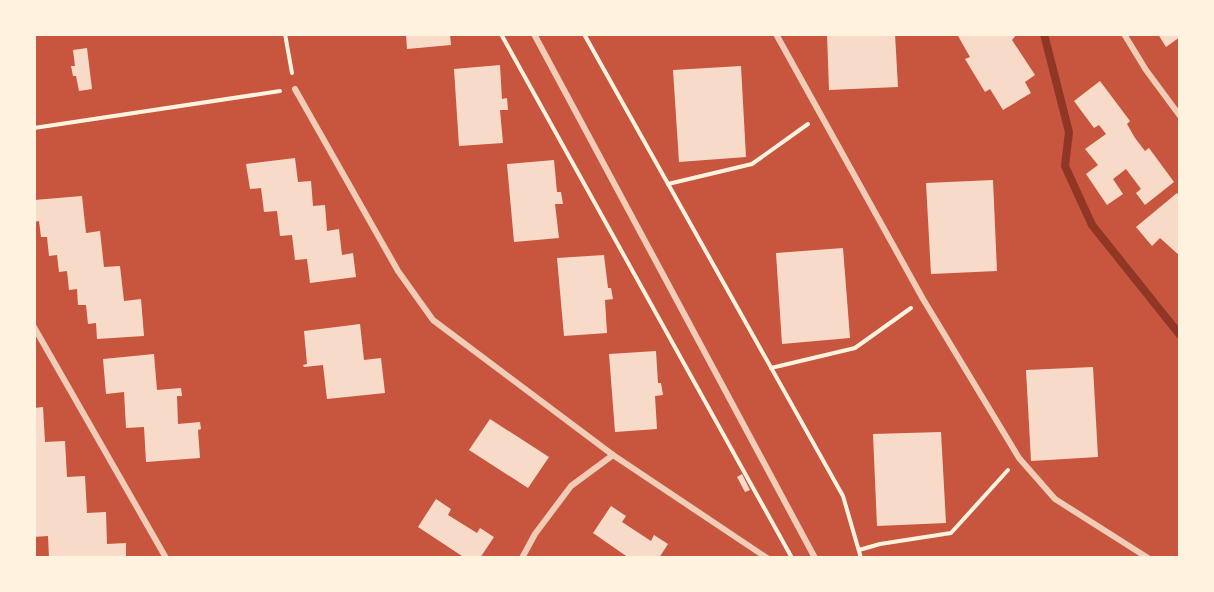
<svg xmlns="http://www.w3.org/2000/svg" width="1214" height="592" font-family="'Libre Baskerville',serif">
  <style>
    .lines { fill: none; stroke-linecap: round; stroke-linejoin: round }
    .stream { stroke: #8f3625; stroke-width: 8 }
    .building { fill: #f7dbc8 }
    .path { stroke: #fff3e0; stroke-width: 4 }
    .minor { stroke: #f1ccb7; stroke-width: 6 }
  </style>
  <rect width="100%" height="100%" fill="#c8553d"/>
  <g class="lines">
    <polyline class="stream" points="1044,34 1069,132 1065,166 1092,225 1180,335"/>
  </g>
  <g class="building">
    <polygon points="406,34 450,34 451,45 407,49"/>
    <polygon points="827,34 895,34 898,87 829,90"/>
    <polygon points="959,34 1017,34 1012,40 1035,75 1025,82 1031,93 1003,110 990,89 985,92 965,59 970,57 958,36"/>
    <polygon points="1158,34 1180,34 1180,37 1166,47"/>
    <polygon points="87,48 92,89 79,91 76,76 73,76 71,66 75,66 73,50"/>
    <polygon points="500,65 502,99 507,98 508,110 500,110 503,143 459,146 454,69"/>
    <polygon points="741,66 746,157 679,162 673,70"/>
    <polygon points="1100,81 1130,121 1127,124 1135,138 1145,151 1149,148 1174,182 1145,205 1136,193 1141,189 1126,169 1113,179 1123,194 1107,205 1086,174 1098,165 1085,149 1106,134 1099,125 1094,128 1074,101"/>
    <polygon points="295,158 298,182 311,181 313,206 325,205 327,231 339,229 342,255 353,253 356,277 310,283 307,259 295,260 292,235 280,236 277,211 264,212 261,188 250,189 246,164"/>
    <polygon points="554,160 557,192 561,192 563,204 555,204 559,238 514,242 507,164"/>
    <polygon points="993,180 997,271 931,274 926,183"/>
    <polygon points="1177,193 1180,196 1180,256 1160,238 1152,246 1136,227"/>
    <polygon points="82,196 86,233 100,231 104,267 120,266 124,301 141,299 144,336 97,339 96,323 88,324 86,305 78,305 77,289 69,290 67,271 59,272 57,255 49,256 47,237 41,237 39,221 34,222 34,200"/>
    <polygon points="843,248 850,338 782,344 776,253"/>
    <polygon points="604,255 608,288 611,288 613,299 605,300 607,333 564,336 557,258"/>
    <polygon points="360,324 364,360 381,358 385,393 327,399 323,365 304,367 303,365 307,364 304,331"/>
    <polygon points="656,351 658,383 661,383 663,395 655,396 657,429 615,432 609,354"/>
    <polygon points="154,354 157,390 181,388 182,396 177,396 178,424 200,422 201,429 198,430 200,458 146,462 144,427 126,428 124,392 106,394 103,359"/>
    <polygon points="1093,367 1098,457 1031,461 1026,370"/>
    <polygon points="43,407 45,442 65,441 67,477 85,476 87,513 106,512 107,544 126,543 126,558 49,558 48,536 34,537 34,408"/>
    <polygon points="490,419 549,457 528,488 469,450"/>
    <polygon points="941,432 946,523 877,526 873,434"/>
    <polygon points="742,474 750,490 745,492 737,477"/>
    <polygon points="436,499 451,509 448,515 477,533 480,528 494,537 480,558 465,558 418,527"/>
    <polygon points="611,506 626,516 622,522 651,541 654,535 668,544 659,558 629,558 593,533"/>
  </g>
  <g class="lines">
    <g class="path">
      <polyline points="285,34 292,73"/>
      <polyline points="501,34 792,558"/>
      <polyline points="584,34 843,496 861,558"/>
      <polyline points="34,128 280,91"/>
      <polyline points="668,184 752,164 808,124"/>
      <polyline points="771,368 855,348 911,308"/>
      <polyline points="859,550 880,544 951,533 1008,470"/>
    </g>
    <g class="minor">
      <polyline points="534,34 815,558"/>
      <polyline points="776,34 923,299 1019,458 1055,499 1148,558"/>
      <polyline points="1124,34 1146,70 1180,116"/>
      <polyline points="295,89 398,271 433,320 613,455 767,558"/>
      <polyline points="34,327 166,558"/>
      <polyline points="522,558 535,534 571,486 613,455"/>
    </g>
  </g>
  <rect width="1214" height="592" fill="none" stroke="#fff3e0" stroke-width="72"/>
</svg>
